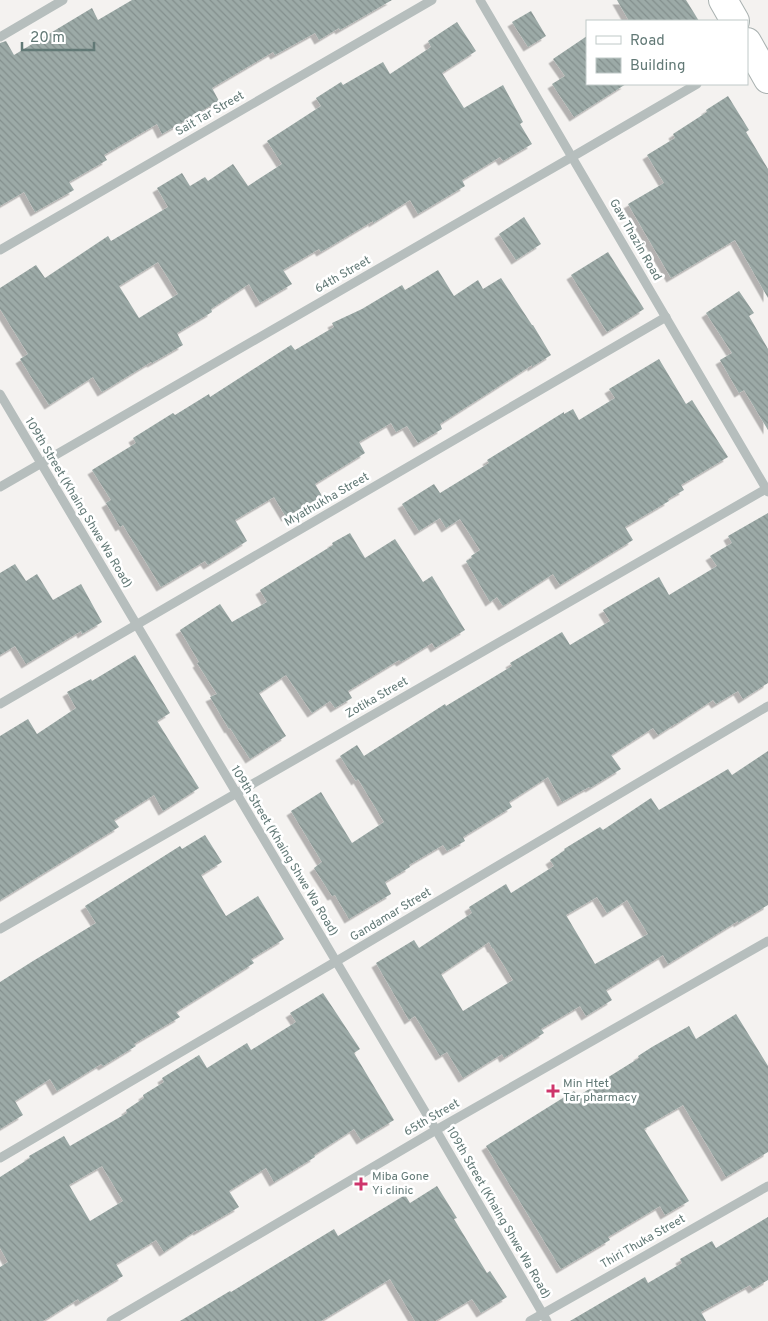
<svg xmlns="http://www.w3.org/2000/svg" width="768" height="1321" font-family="Overpass,sans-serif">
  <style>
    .building { fill: url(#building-back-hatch); fill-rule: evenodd; filter: url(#shadow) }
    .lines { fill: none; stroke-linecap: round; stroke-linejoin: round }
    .major-casing { stroke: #a9b1b0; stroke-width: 30 }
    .minor { stroke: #b6bebd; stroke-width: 9 }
    .major { stroke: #fff; stroke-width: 28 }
    .poi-dot { fill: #ce356b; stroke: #fff; stroke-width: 2 }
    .labels { text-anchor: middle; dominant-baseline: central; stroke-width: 5; stroke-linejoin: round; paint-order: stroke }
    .street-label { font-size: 12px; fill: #627976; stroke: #fff }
    .poi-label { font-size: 12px; fill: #627976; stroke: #fff; text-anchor: start }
  </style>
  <defs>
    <pattern id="building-back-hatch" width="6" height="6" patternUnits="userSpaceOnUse" patternTransform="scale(1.25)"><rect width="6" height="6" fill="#9caaa7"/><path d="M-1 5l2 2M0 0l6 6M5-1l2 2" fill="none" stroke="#838f8d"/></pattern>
    <filter id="shadow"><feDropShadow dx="-4.5" dy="4.5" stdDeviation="0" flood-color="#0004"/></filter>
  </defs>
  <rect width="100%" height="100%" fill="#f4f2f0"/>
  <g class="building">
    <polygon points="132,0 392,0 340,30 339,28 319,40 315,33 275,55 273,52 212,88 219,101 162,134 157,124 104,155 107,160 69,182 74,190 35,212 24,192 0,206 0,43 6,41 14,55 92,8 98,20"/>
    <polygon points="617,0 686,0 699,21 629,21"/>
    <polygon points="531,11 546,36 528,47 512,22"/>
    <path d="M457 22 476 51 442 73 464 108 503 85 523 122 520 124 532 144 503 161 500 157 462 180 465 186 418 214 410 200 373 223V221L321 252 319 249 283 270 292 284 260 303 249 284 211 309 212 312 177 333 183 345 152 363 151 362 102 392 93 377 49 405 20 359 28 354 0 309V288L36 265 45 278 108 236 111 241 168 207 157 188 182 173 190 186 205 177 208 181 233 164 248 186 282 164 267 141 321 106 316 98 341 82 343 85 383 62 390 74 431 47 428 41ZM158 262 178 294 139 318 119 286Z"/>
    <polygon points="587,36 587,84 626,84 574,117 552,84 565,76 553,59"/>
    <polygon points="728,96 749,130 746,132 768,169 768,298 735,240 671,278 628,204 664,183 647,155 675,138 673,134 707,112 706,110"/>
    <polygon points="524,217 541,244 516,260 499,234"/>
    <polygon points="608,252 644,309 607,332 571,275"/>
    <polygon points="438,270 454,296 478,280 483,289 501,278 532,325 533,325 551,355 532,367 532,365 440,424 442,429 418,443 407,426 396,432 391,423 359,442 365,453 315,484 322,496 286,517 274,497 235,520 247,541 208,565 205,561 161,587 123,525 120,527 106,503 111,500 92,470 136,443 133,438 173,413 175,415 209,394 210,397 291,345 295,350 334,327 332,323 362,309 402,285 405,290"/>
    <polygon points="739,291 754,313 749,316 768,349 768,430 744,390 739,393 720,360 732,353 706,313"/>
    <polygon points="659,359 686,404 692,400 728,457 681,485 684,490 668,499 669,501 625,527 633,540 607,556 560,585 553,574 503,606 497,597 490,602 466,561 472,558 471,556 480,550 460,519 446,528 440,518 419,531 402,504 434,484 440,493 489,463 487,460 564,412 564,414 573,409 579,420 615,398 609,389"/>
    <polygon points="768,513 768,683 743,699 738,691 716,704 713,700 676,724 675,724 658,735 653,728 611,755 621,769 590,788 589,787 562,802 548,777 509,802 512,807 463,837 465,841 447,851 443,845 409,865 410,867 385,882 391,894 349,919 335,895 332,896 314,868 322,862 291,811 321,792 352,843 384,822 358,779 356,781 340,756 357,745 364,756 445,704 446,706 512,666 510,663 562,632 570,645 610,621 603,610 659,577 669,595 717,566 710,556 732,543 728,536"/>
    <polygon points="350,533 365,558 395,539 423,582 432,576 465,630 435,648 432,643 401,662 399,660 348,691 352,698 335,708 330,701 312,713 286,675 259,693 286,736 250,759 230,728 229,729 210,697 217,694 197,663 199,662 180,630 220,604 232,622 267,602 260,590 333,545 332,543"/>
    <polygon points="15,564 26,581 37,574 53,600 81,584 102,622 82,634 81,631 26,664 15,646 0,655 0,573"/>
    <polygon points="135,655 170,713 157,721 199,788 163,811 154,795 114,820 119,827 0,900 0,736 28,719 37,734 76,708 67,692 91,679 92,681"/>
    <path d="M768 751V905L738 923V921L668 964 663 955 606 990 612 1000 586 1016 580 1006 541 1029 544 1033 504 1058 502 1054 463 1078 447 1052 440 1056 415 1016 409 1020 376 963 414 940 419 948 472 913 469 907 506 884 511 893 554 866 550 860 565 850 564 849 600 827 603 830 651 798 659 810 728 769 732 775ZM597 897 607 913 627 900 648 934 595 964 566 915ZM489 942 492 948H493L513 980 463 1011 441 974Z"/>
    <polygon points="205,835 222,862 201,875 226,916 258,896 284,939 251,959 254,963 176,1012 180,1017 134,1044 136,1046 103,1066 101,1064 57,1091 50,1079 15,1101 23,1115 0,1129 0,982 33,961 96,923 85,906 180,846 182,849"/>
    <path d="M323 993 360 1049 354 1053 394 1120 361 1140 354 1129 314 1155 315 1157 274 1182 266 1168 229 1191 239 1207 198 1231 197 1230 164 1252 156 1240 116 1264 123 1276 80 1302 78 1299 43 1321H0V1267L8 1262 0 1248V1177L30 1158 29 1156 64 1136 70 1146 127 1113 126 1110 144 1098 143 1095 164 1082 162 1078 199 1055 207 1068 247 1043 251 1050 296 1022 290 1013ZM102 1166 123 1201 90 1221 69 1185Z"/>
    <polygon points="736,1014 768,1066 768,1152 726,1177 683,1105 650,1124 651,1125 644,1129 689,1201 665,1215 660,1206 608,1237 610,1240 561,1269 486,1146 574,1091 578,1096 639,1058 638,1056 652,1047 689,1026 696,1039"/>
    <polygon points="437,1186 457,1218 454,1219 487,1273 490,1271 507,1297 481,1313 472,1299 435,1321 415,1321 390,1279 321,1321 180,1321 230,1291 231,1292 334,1229 338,1236 405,1195 410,1203"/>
    <polygon points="768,1217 768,1280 753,1289 750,1285 701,1312 706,1321 570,1321 645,1277 648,1283 682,1263 680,1259 712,1241 716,1248"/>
  </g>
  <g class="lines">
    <g class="major-casing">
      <g id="major">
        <polyline points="723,0 735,21"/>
        <polyline points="747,42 768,79"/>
      </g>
    </g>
    <g class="minor">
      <polyline points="480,0 768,492"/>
      <polyline points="0,37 63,0"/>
      <polyline points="0,250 432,0"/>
      <polyline points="0,394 436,1130 547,1321"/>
      <polyline points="0,487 572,157 697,84"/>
      <polyline points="0,704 666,317"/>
      <polyline points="0,929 766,489"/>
      <polyline points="0,1158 335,962 768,706"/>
      <polyline points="111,1321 436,1130 768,941"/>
      <polyline points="530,1321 768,1186"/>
    </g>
    <use href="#major" class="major"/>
  </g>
  <g class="poi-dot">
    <path d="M550.5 1083.5h5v5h5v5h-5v5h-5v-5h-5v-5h5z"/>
    <path d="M358.5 1176.5h5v5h5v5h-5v5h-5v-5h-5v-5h5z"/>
  </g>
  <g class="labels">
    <g class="street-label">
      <text transform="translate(210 114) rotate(-30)">Sait Tar Street</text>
      <text transform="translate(635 240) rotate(60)">Gaw Thazin Road</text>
      <text transform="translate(343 275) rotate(-30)">64th Street</text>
      <text transform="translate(327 500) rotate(-30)">Myathukha Street</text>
      <text transform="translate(78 503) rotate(59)">109th Street (Khaing Shwe Wa Road)</text>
      <text transform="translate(377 698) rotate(-30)">Zotika Street</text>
      <text transform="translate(284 851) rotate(59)">109th Street (Khaing Shwe Wa Road)</text>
      <text transform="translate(391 915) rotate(-31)">Gandamar Street</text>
      <text transform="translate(432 1118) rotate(-30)">65th Street</text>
      <text transform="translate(498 1213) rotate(60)">109th Street (Khaing Shwe Wa Road)</text>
      <text transform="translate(643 1242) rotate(-30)">Thiri Thuka Street</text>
    </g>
    <g class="poi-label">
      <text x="563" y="1084">Min Htet<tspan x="563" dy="14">Tar pharmacy</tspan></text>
      <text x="372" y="1177">Miba Gone<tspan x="372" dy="14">Yi clinic</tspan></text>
    </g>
  </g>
  <rect x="586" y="20" width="162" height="65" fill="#ffffff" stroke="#c0c9c8"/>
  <rect x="596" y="36" width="25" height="8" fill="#ffffff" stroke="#c0c9c8"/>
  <text x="630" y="45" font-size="15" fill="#627976">Road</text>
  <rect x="596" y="58" width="25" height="15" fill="url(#building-back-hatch)" stroke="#c0c9c8"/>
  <text x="630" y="70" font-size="15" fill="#627976">Building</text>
  <path d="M22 42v8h72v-8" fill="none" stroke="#627976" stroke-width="2.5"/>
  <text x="30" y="42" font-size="15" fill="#627976" stroke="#ffffff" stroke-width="4" paint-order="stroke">20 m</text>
</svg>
